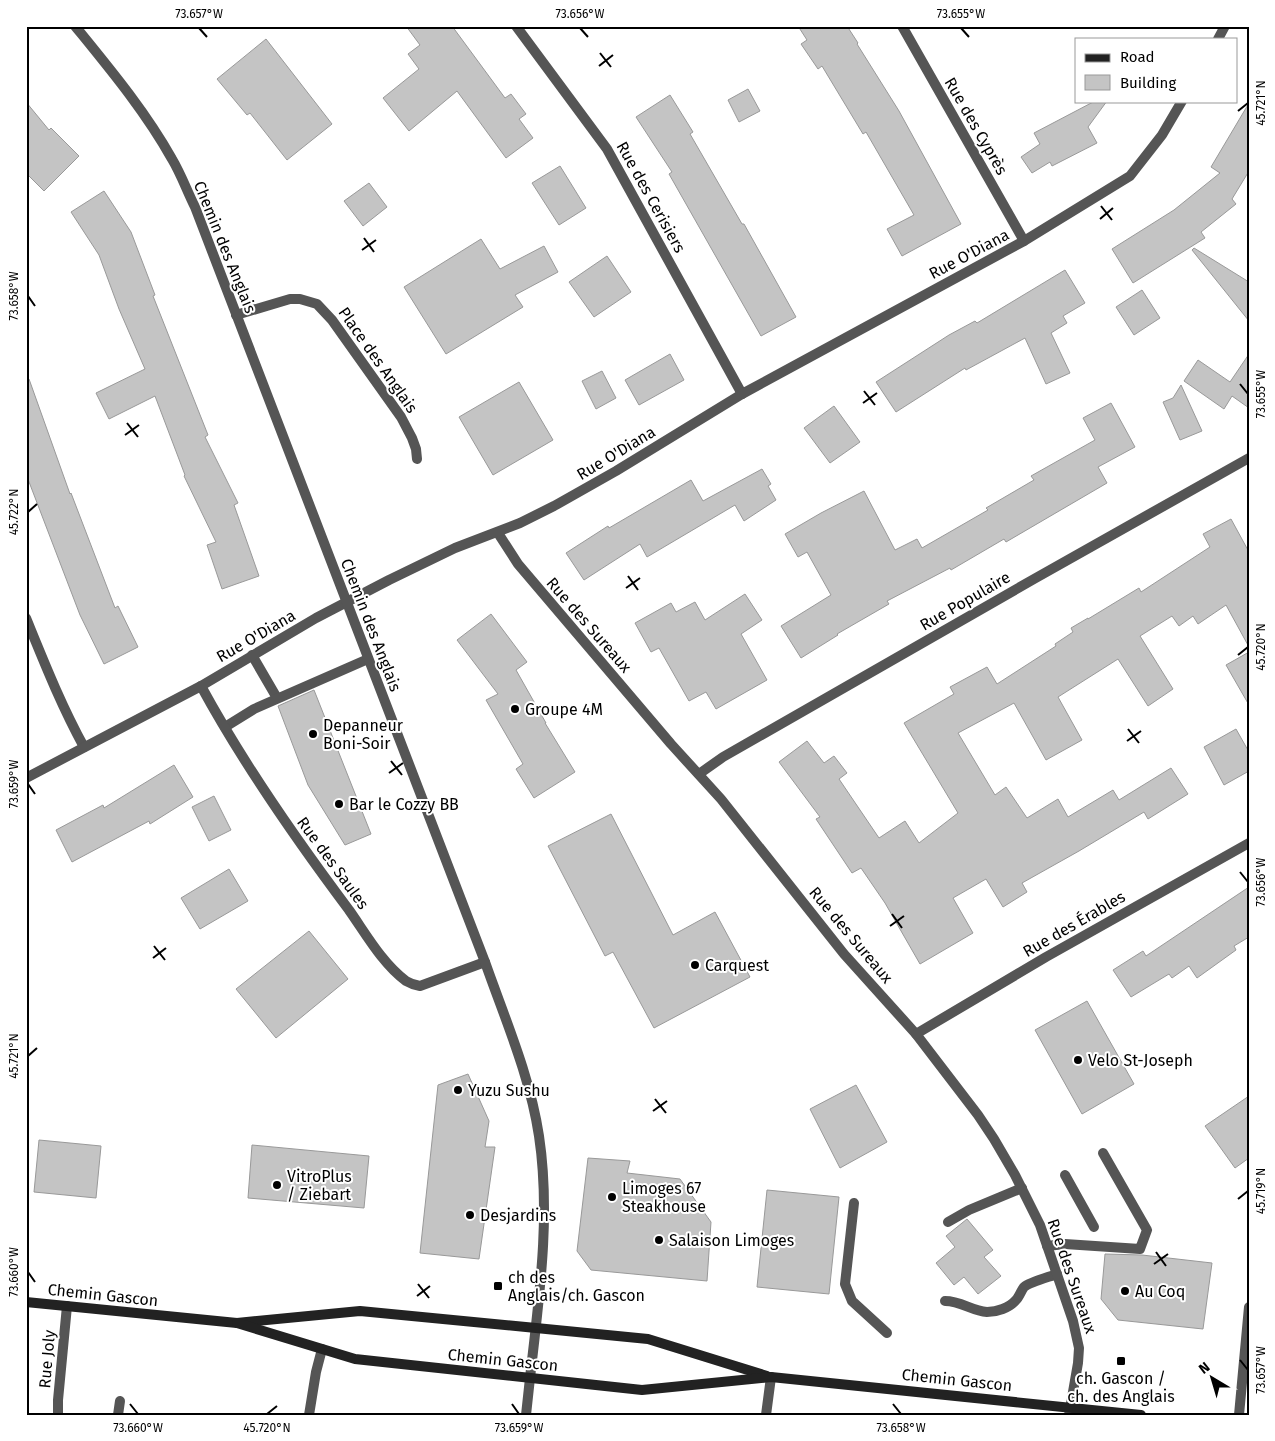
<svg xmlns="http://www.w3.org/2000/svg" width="1275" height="1441" font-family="'Fira Sans',sans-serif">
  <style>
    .building { fill: #c4c4c4; stroke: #999 }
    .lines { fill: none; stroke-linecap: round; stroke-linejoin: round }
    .service { stroke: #555; stroke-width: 10 }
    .minor { stroke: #555; stroke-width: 10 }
    .tertiary { stroke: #555; stroke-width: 10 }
    .secondary { stroke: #222; stroke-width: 10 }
    .ticks { fill: none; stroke: #000; stroke-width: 2 }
    .poi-dot { fill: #000; stroke: #fff; stroke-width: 2 }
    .labels { text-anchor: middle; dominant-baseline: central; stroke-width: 4; stroke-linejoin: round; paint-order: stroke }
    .street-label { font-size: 16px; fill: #000; stroke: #fff }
    .poi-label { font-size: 16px; fill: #000; stroke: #fff; text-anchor: start }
    .neatline { fill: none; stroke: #000; stroke-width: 2 }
    .ticks-label { font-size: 12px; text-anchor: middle; fill: #000 }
  </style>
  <rect width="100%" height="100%" fill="#fff"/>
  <g class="building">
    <polygon points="406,26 452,26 505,98 511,94 526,114 519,119 533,138 506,158 457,91 409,131 383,98 419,69 408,54 420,45"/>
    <polygon points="798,26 847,26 858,43 857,44 899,111 961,224 902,256 887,229 914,215 866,132 863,134 822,66 818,69 801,44 807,40"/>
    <polygon points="266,39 332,124 287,160 250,113 247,115 217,79"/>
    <polygon points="748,89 760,111 739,122 728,100"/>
    <polygon points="670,95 693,132 690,134 742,224 744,224 796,317 761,336 669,174 672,172 636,117"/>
    <polygon points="1095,101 1107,101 1088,127 1097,143 1052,166 1050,162 1032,173 1021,157 1040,144 1034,133"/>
    <polygon points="26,102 49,130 51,128 79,156 44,191 26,173"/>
    <polygon points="1249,103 1249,171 1232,199 1236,204 1201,232 1205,238 1133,283 1112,249 1174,210 1220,173 1211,167"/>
    <polygon points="560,166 586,208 559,225 532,183"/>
    <polygon points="369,183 387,207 363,226 344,201"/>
    <polygon points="104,191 131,232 155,295 153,296 208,435 205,437 238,503 234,505 259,576 222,589 207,545 216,542 184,476 185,475 155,396 109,419 96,393 145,369 119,309 99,255 71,212"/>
    <polygon points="481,239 500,269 544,246 558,272 515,295 523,307 446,354 404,287"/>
    <polygon points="1194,248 1249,282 1249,321 1192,250"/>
    <polygon points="607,256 631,292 594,317 569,282"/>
    <polygon points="1065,270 1085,303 1063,316 1067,323 1051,333 1070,373 1046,384 1025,338 966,370 965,368 896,412 876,382 949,335 975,321 977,323"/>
    <polygon points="1142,290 1160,318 1134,335 1116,307"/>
    <polygon points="670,354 684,380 639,405 625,380"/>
    <polygon points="1249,354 1249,408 1232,396 1224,409 1184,381 1198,360 1230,382"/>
    <polygon points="602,371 616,398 596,409 582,381"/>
    <polygon points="26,379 29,379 70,494 71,493 115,608 118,606 138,647 104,664 80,615 26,474"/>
    <polygon points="519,382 553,440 493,475 459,417"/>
    <polygon points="1181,385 1202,431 1180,440 1163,402 1173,398"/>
    <polygon points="1111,403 1135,447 1098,467 1107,483 1006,542 1004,539 951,570 950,568 887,601 889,604 837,634 838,635 801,658 781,626 831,595 807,552 798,557 785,534 821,513 864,491 895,550 917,539 922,548 988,510 986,508 1034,480 1031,476 1095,440 1083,418"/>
    <polygon points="834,406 860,442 830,463 804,428"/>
    <polygon points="762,469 771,484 768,486 776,500 744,521 735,505 647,557 640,544 584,580 566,553 608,526 609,528 691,480 703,501"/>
    <polygon points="1231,519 1249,552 1249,647 1226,605 1198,624 1193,616 1179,626 1172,616 1140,636 1173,689 1148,706 1118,659 1058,697 1082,740 1046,760 1014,703 958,733 995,795 1006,787 1027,818 1058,799 1068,817 1113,790 1119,800 1171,768 1188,794 1148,819 1144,812 1079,851 1022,883 1027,892 1003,907 986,879 953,898 973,933 920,964 885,903 861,868 852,873 816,819 820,817 779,762 807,741 824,763 834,756 847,773 839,779 879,838 905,821 919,843 958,813 904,723 954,694 950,687 987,667 997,684 1056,646 1055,644 1073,632 1071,628 1088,618 1088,619 1139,588 1141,592 1210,547 1203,534"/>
    <polygon points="745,594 762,620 741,634 767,680 716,709 706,692 689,701 659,648 651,652 635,623 671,603 676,612 695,602 705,620"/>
    <polygon points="491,614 527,662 516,670 546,723 545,723 575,772 534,798 516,769 523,764 486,700 498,694 457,640"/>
    <polygon points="1249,652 1249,705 1226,665"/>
    <polygon points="314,690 371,834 345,845 308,785 278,706"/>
    <polygon points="1236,729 1249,752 1249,771 1224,785 1204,747"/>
    <polygon points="174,765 193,797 150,824 149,821 72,862 56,830 103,805 104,808"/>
    <polygon points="214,796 231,830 209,841 192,807"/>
    <polygon points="611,814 673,935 715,912 750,977 654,1028 613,952 605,956 548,846"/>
    <polygon points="229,869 248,901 200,929 181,898"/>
    <polygon points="1249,887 1249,937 1234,946 1236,950 1197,978 1189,966 1172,978 1169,974 1131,997 1113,970 1143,951 1146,956"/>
    <polygon points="309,931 348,979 276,1038 236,989"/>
    <polygon points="1087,1001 1134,1084 1082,1114 1035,1030"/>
    <polygon points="468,1074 489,1121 485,1147 495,1147 479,1259 420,1253 438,1085"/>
    <polygon points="856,1085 887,1142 840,1168 810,1109"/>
    <polygon points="1249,1096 1249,1158 1235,1168 1205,1126"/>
    <polygon points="39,1140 101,1146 96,1198 34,1192"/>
    <polygon points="252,1145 369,1156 364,1208 248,1198"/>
    <polygon points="588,1158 630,1161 627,1173 680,1179 711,1222 707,1281 591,1270 577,1251"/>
    <polygon points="767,1190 839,1197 829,1294 757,1287"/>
    <polygon points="967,1219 993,1250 984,1257 1001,1276 978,1294 964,1277 954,1285 936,1263 955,1247 946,1236"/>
    <polygon points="1105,1254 1142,1255 1212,1263 1203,1329 1118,1320 1101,1299"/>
  </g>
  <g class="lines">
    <g class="service">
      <polyline points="252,655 277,698"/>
      <polyline points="225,727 254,709 368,659"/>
      <polyline points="1065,1175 1094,1227"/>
      <polyline points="854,1203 845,1284 852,1301 887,1333"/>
      <polyline points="948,1222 969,1210 1022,1188"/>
      <polyline points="1047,1246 1065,1244 1140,1249 1147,1230 1103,1153"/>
      <path d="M945 1301C961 1301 972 1311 987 1312 997 1312 1009 1308 1016 1300 1019 1297 1021 1291 1024 1287 1030 1282 1049 1277 1057 1274"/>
      <polyline points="118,1415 120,1401"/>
      <polyline points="309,1415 316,1372 322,1349"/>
    </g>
    <g class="minor">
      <polyline points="516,26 607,149 742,394"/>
      <polyline points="902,26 1024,241"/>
      <polyline points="1218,39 1225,26"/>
      <polyline points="236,315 290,299 300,299 317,304 332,320 401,417 412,438 416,449 417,459"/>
      <polyline points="498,533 518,564 671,744 721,799 844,954 916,1034 978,1115 994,1139 1015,1175 1040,1225 1073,1321 1079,1348 1078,1363 1069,1415"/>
      <path d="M26 618C44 662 61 705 84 747"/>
      <path d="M201 686C244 765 295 838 349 910 366 934 382 963 406 981 411 984 414 985 420 986L485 962"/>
      <polyline points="699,774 723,757 1034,579 1249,458"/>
      <polyline points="26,778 201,686 316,618 389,580 455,548 520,523 554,506 616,471 742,394 1024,241 1130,176 1162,135 1182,101"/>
      <polyline points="916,1034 1046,957 1249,843"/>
      <polyline points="58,1415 58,1400 67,1306"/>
      <polyline points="526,1415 530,1378"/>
      <polyline points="766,1415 771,1377"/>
      <polyline points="1239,1415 1249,1307"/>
    </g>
    <path class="tertiary" d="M75 26C110 69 145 111 172 159 181 174 187 191 195 207L485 962C505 1019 530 1076 539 1136 551 1216 539 1298 530 1378"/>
    <g class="secondary">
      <polyline points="26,1302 237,1323 360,1311 536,1328 648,1339 767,1376"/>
      <polyline points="237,1323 355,1359 568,1382 642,1390 771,1377 1141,1415"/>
    </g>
  </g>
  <path class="ticks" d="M199 28 207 37M580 28 588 37M961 28 969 37M600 53 611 67M599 66 613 55M1238 111 1248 103M1101 206 1112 220M1100 219 1113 208M364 238 374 252M362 250 376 240M28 296 35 306M1240 384 1248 394M864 391 875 405M863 403 877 393M127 423 138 437M125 435 139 425M28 512 37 504M628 576 638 590M626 588 640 578M1238 655 1248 647M1128 729 1139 743M1127 741 1141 731M391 761 402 775M389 773 403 763M28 784 35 794M1240 872 1248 882M892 914 902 928M890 926 904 916M154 946 165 960M153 958 166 948M28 1056 37 1048M655 1099 666 1113M653 1111 667 1101M1238 1199 1248 1191M1156 1252 1166 1266M1154 1264 1168 1254M28 1272 35 1282M418 1284 429 1298M417 1296 430 1286M1240 1360 1248 1370M130 1404 138 1414M512 1404 519 1414M893 1404 901 1414M267 1414 277 1406"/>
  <g class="poi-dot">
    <circle cx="515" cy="709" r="5"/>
    <circle cx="313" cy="734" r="5"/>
    <circle cx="339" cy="804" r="5"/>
    <circle cx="695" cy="965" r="5"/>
    <circle cx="1078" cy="1060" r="5"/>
    <circle cx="458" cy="1090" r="5"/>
    <circle cx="277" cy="1185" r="5"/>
    <circle cx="612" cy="1197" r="5"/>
    <circle cx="470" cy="1215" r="5"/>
    <circle cx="659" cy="1240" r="5"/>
    <rect x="493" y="1281" width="10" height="10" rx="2.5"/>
    <circle cx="1125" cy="1291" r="5"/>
    <rect x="1116" y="1356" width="10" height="10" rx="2.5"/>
  </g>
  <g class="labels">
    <g class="street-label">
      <text transform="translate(976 126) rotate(60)">Rue des Cyprès</text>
      <text transform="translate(651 197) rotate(61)">Rue des Cerisiers</text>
      <text transform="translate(225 247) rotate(68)">Chemin des Anglais</text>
      <text transform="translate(969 254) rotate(-28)">Rue O'Diana</text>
      <text transform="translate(378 360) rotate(55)">Place des Anglais</text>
      <text transform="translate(616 453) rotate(-31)">Rue O'Diana</text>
      <text transform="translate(965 601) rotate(-30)">Rue Populaire</text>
      <text transform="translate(371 625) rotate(69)">Chemin des Anglais</text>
      <text transform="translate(589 625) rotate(49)">Rue des Sureaux</text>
      <text transform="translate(256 636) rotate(-30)">Rue O'Diana</text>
      <text transform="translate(333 863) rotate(54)">Rue des Saules</text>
      <text transform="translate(1074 924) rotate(-30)">Rue des Érables</text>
      <text transform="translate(851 935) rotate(50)">Rue des Sureaux</text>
      <text transform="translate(1072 1276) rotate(71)">Rue des Sureaux</text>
      <text transform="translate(103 1295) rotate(6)">Chemin Gascon</text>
      <text transform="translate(47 1359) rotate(-85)">Rue Joly</text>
      <text transform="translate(503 1360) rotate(6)">Chemin Gascon</text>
      <text transform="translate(957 1380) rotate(6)">Chemin Gascon</text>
    </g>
    <g class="poi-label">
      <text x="525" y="709">Groupe 4M</text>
      <text x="323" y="725">Depanneur<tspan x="323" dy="18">Boni-Soir</tspan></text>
      <text x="349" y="804">Bar le Cozzy BB</text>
      <text x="705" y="965">Carquest</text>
      <text x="1088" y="1060">Velo St-Joseph</text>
      <text x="468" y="1090">Yuzu Sushu</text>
      <text x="287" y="1176">VitroPlus<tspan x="287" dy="18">/ Ziebart</tspan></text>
      <text x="622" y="1188">Limoges 67<tspan x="622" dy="18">Steakhouse</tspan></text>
      <text x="480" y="1215">Desjardins</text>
      <text x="669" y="1240">Salaison Limoges</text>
      <text x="508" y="1277">ch des<tspan x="508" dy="18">Anglais/ch. Gascon</tspan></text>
      <text x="1135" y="1291">Au Coq</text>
      <text x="1121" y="1378" text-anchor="middle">ch. Gascon /<tspan x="1121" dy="18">ch. des Anglais</tspan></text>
    </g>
  </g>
  <rect width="1275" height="1441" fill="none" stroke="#ffffff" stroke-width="55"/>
  <rect x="1075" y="38" width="162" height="65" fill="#ffffff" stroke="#999999"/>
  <rect x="1085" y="54" width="25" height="8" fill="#222222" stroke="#999999"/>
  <text x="1120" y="62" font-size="15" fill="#000000">Road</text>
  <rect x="1085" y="75" width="25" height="15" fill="#c4c4c4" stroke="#999999"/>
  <text x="1120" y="88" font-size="15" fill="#000000">Building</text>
  <g transform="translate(1212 1378) rotate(322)" stroke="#ffffff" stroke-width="4" paint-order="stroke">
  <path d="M0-4L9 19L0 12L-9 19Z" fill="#000000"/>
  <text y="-8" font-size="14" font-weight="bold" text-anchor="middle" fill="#000000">N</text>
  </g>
  <rect x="28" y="28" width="1220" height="1386" class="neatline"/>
  <g class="ticks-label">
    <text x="199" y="18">73.657°W</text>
    <text x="580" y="18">73.656°W</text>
    <text x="961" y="18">73.655°W</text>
    <text transform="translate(1261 103) rotate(-90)" y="4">45.721°N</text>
    <text transform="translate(14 296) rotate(-90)" y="4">73.658°W</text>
    <text transform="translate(1261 394) rotate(-90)" y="4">73.655°W</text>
    <text transform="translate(14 512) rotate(-90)" y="4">45.722°N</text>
    <text transform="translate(1261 647) rotate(-90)" y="4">45.720°N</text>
    <text transform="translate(14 784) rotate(-90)" y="4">73.659°W</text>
    <text transform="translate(1261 882) rotate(-90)" y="4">73.656°W</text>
    <text transform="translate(14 1056) rotate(-90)" y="4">45.721°N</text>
    <text transform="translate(1261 1191) rotate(-90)" y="4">45.719°N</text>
    <text transform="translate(14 1272) rotate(-90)" y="4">73.660°W</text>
    <text transform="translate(1261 1370) rotate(-90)" y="4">73.657°W</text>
    <text x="138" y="1432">73.660°W</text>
    <text x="267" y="1432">45.720°N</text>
    <text x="519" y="1432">73.659°W</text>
    <text x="901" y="1432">73.658°W</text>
  </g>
</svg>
